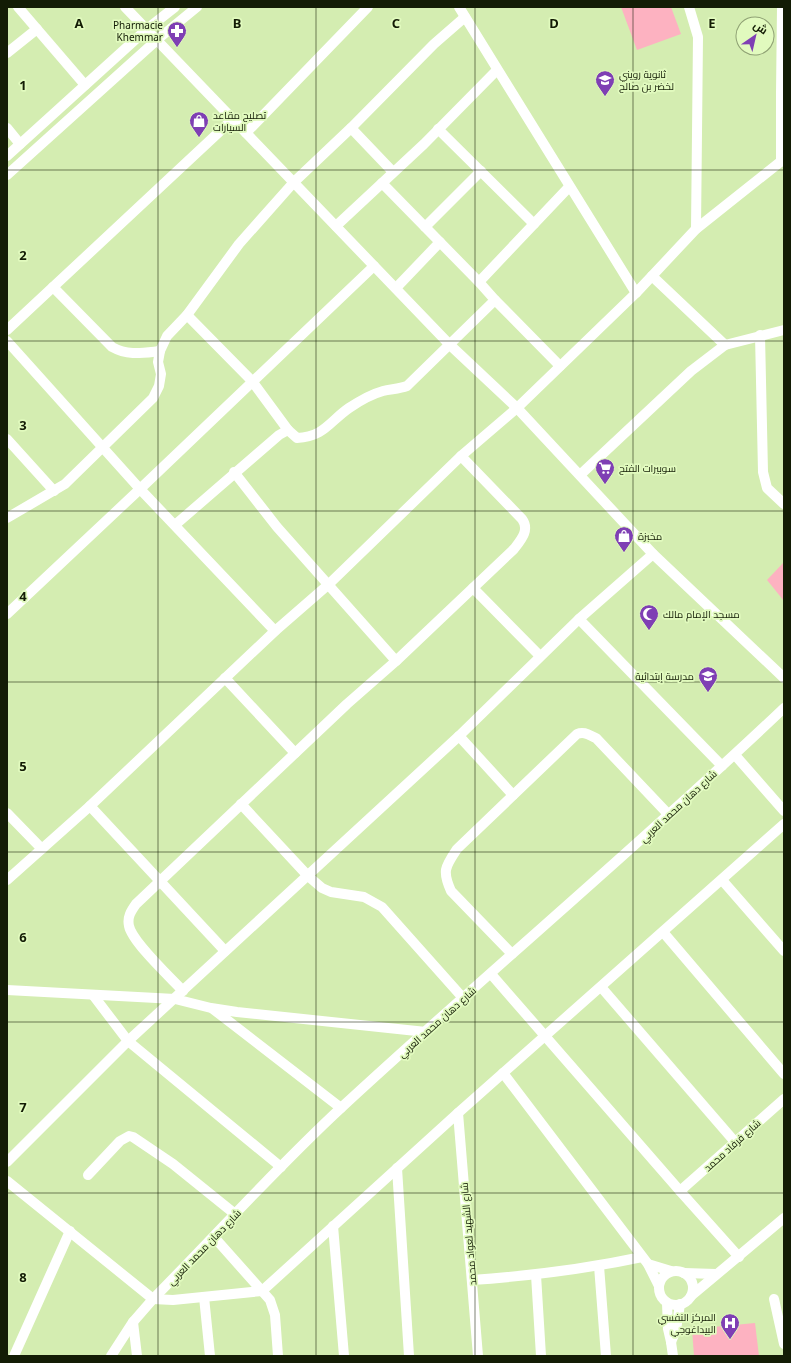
<svg xmlns="http://www.w3.org/2000/svg" width="791" height="1363" font-family="'Noto Sans',Cairo,sans-serif">
  <style>
    .green { fill: #fdb2c1 }
    .lines { fill: none; stroke-linecap: round; stroke-linejoin: round }
    .street { stroke: #fff; stroke-width: 10 }
    .grid { fill: none; stroke: #131c05; stroke-width: 1; stroke-opacity: 0.55 }
    .labels { text-anchor: middle; dominant-baseline: central; stroke-width: 3.5; stroke-linejoin: round; paint-order: stroke }
    .poi-label { font-size: 10px; fill: #131c05; stroke: #e1fabe; text-anchor: start }
    .street-label { font-size: 10px; fill: #131c05; stroke: #e1fabe }
    .grid-label { font-size: 13px; text-anchor: middle; font-weight: bold; fill: #131c05; stroke: #e1fabe; stroke-width: 3.5; stroke-linejoin: round; paint-order: stroke }
  </style>
  <rect width="100%" height="100%" fill="#d4edb1"/>
  <g class="green">
    <polygon points="621,7 671,7 681,34 637,50"/>
    <polygon points="784,562 784,601 767,580"/>
    <polygon points="755,1323 759,1356 694,1356 692,1329"/>
  </g>
  <g class="lines">
    <g class="street">
      <polyline points="18,7 85,85"/>
      <polyline points="125,7 450,345 517,408 653,554 784,678"/>
      <polyline points="459,7 636,293"/>
      <polyline points="689,7 698,37 696,229"/>
      <polyline points="782,7 781,93 784,93"/>
      <polyline points="7,53 37,29"/>
      <polyline points="7,128 20,144"/>
      <polyline points="351,128 393,172"/>
      <polyline points="438,129 534,224"/>
      <polyline points="246,133 368,7"/>
      <polyline points="7,156 147,29 175,7"/>
      <polyline points="781,161 781,93"/>
      <polyline points="7,175 158,39 197,7"/>
      <polyline points="382,183 479,282"/>
      <polyline points="336,226 424,144 497,70"/>
      <polyline points="425,227 481,171"/>
      <polyline points="652,276 725,345 784,330"/>
      <path d="M53 287 112 347C128 356 142 353 160 351"/>
      <polyline points="396,288 440,242"/>
      <polyline points="495,300 560,366"/>
      <polyline points="7,330 233,119"/>
      <polyline points="760,335 763,472 767,488 784,504"/>
      <polyline points="7,341 140,489 275,631"/>
      <path d="M288 430 297 438C324 437 330 421 349 408 358 402 372 394 383 391 391 389 399 389 407 386L495 300 479 282 569 187"/>
      <polyline points="7,439 54,491"/>
      <polyline points="234,472 277,527 396,661"/>
      <polyline points="580,475 691,371 725,345"/>
      <polyline points="7,518 65,484 153,398 159,386 161,374 158,362 160,351 167,336 187,315 239,244 294,182 351,128 434,44 465,17"/>
      <polyline points="175,525 279,435 288,430 252,381 187,315"/>
      <polyline points="473,588 540,656"/>
      <polyline points="7,614 140,489 374,266"/>
      <polyline points="579,619 722,766"/>
      <polyline points="225,678 295,753"/>
      <polyline points="459,736 513,795"/>
      <polyline points="735,755 784,811"/>
      <polyline points="241,804 308,876 322,888 331,892 364,897 382,907 463,998"/>
      <polyline points="90,806 225,951"/>
      <polyline points="7,813 42,849"/>
      <polyline points="7,880 90,806 275,631 329,584 461,456 517,408 636,293 696,229 784,159"/>
      <polyline points="722,880 784,951"/>
      <polyline points="663,932 784,1074"/>
      <path d="M512 954 451 891C442 871 445 867 457 849L577 734C584 731 589 735 596 738L668 814"/>
      <polyline points="491,974 680,1191 739,1257"/>
      <polyline points="601,987 735,1142"/>
      <polyline points="7,990 175,999 211,1008 237,1012 426,1032"/>
      <path d="M183 991C171 978 132 942 129 926 127 917 131 911 136 904L347 704 396 661 514 549C521 540 530 530 522 519L461 456"/>
      <polyline points="93,995 128,1041 281,1167"/>
      <polyline points="213,1009 341,1108"/>
      <polyline points="503,1073 648,1264 659,1286"/>
      <polyline points="458,1113 478,1356"/>
      <polyline points="7,1162 128,1041 459,736 579,619 653,554"/>
      <polyline points="397,1168 409,1356"/>
      <polyline points="88,1175 120,1141 129,1136 133,1137 173,1164 235,1214"/>
      <polyline points="7,1181 153,1299 173,1300 262,1291 458,1113 784,824"/>
      <polyline points="680,1191 784,1099"/>
      <polyline points="333,1226 344,1356"/>
      <polyline points="214,1237 270,1300 275,1315 278,1356"/>
      <polyline points="648,1264 671,1271"/>
      <polyline points="599,1266 606,1356"/>
      <circle cx="676" cy="1288" r="17"/>
      <polyline points="684,1273 716,1274"/>
      <polyline points="536,1275 541,1356"/>
      <path d="M472 1280C529 1276 586 1269 642 1257"/>
      <polyline points="691,1296 784,1218"/>
      <polyline points="204,1297 210,1356"/>
      <polyline points="774,1299 784,1344"/>
      <polyline points="667,1303 668,1329 671,1342 673,1356"/>
      <polyline points="133,1322 137,1356"/>
      <polyline points="671,1342 676,1330 680,1304"/>
      <polyline points="14,1356 70,1231"/>
      <path d="M111 1356 133 1322 153 1299C216 1235 276 1168 342 1107 488 972 640 845 784 708"/>
    </g>
  </g>
  <path class="grid" d="M158 7V1356M316 7V1356M475 7V1356M633 7V1356M7 170H784M7 341H784M7 511H784M7 682H784M7 852H784M7 1022H784M7 1193H784"/>
  <defs>
    <g id="pharmacy-pin" transform="scale(1)"><path d="M0 17L-7.5 6A9.5 9.5 0 1 1 7.5 6Z" fill="#7f3fb4" stroke="#e1fabe"/><path d="M-2-6h4v4h4v4h-4v4h-4v-4h-4v-4h4Z" fill="#fff"/></g>
    <g id="school-pin" transform="scale(1)"><path d="M0 17L-7.5 6A9.5 9.5 0 1 1 7.5 6Z" fill="#7f3fb4" stroke="#e1fabe"/><path d="M0-5L7-2L0 1L-7-2ZM-4 1L0 2.5L4 1V4Q0 6-4 4Z" fill="#fff"/></g>
    <g id="shop-pin" transform="scale(1)"><path d="M0 17L-7.5 6A9.5 9.5 0 1 1 7.5 6Z" fill="#7f3fb4" stroke="#e1fabe"/><path d="M-5-2.5h2.3a2.7 3.5 0 0 1 5.4 0H5L5.5 6h-11ZM-1.5-2.5h3a1.5 2.3 0 0 0-3 0Z" fill="#fff"/></g>
    <g id="supermarket-pin" transform="scale(1)"><path d="M0 17L-7.5 6A9.5 9.5 0 1 1 7.5 6Z" fill="#7f3fb4" stroke="#e1fabe"/><path d="M-6-5.5h2.5l.6 2H6L4.5 2H-2.5L-4.4-4H-6ZM-1.5 3.2a1.3 1.3 0 1 0 .1 0ZM3 3.2a1.3 1.3 0 1 0 .1 0Z" fill="#fff"/></g>
    <g id="mosque-pin" transform="scale(1)"><path d="M0 17L-7.5 6A9.5 9.5 0 1 1 7.5 6Z" fill="#7f3fb4" stroke="#e1fabe"/><path d="M3.5-4.9A6 6 0 1 0 3.5 4.9A5 5 0 1 1 3.5-4.9Z" fill="#fff"/></g>
    <g id="hospital-pin" transform="scale(1)"><path d="M0 17L-7.5 6A9.5 9.5 0 1 1 7.5 6Z" fill="#7f3fb4" stroke="#e1fabe"/><path d="M-5-5h3v3.5h4V-5h3V5h-3V1.5h-4V5h-3Z" fill="#fff"/></g>
  </defs>
  <g fill-rule="evenodd">
    <use href="#pharmacy-pin" x="177" y="31"/>
    <use href="#school-pin" x="605" y="80"/>
    <use href="#shop-pin" x="199" y="121"/>
    <use href="#supermarket-pin" x="605" y="468"/>
    <use href="#shop-pin" x="624" y="536"/>
    <use href="#mosque-pin" x="649" y="614"/>
    <use href="#school-pin" x="708" y="676"/>
    <use href="#hospital-pin" x="730" y="1323"/>
  </g>
  <g class="labels">
    <g class="poi-label">
      <text x="163" y="25" text-anchor="end">Pharmacie<tspan x="163" dy="12">Khemmar</tspan></text>
      <text x="619" y="74">ثانوية رويني<tspan x="619" dy="12">لخضر بن صالح</tspan></text>
      <text x="213" y="115">تصليح مقاعد<tspan x="213" dy="12">السيارات</tspan></text>
      <text x="619" y="468">سوبيرات الفتح</text>
      <text x="638" y="536">مخبزة</text>
      <text x="663" y="614">مسجد الإمام مالك</text>
      <text x="694" y="676" text-anchor="end">مدرسة إبتدائية</text>
      <text x="716" y="1317" text-anchor="end">المركز النفسي<tspan x="716" dy="12">البيداغوجي</tspan></text>
    </g>
    <g class="street-label">
      <text transform="translate(678 806) rotate(-43)">شارع دهان محمد العربي</text>
      <text transform="translate(437 1022) rotate(-42)">شارع دهان محمد العربي</text>
      <text transform="translate(732 1145) rotate(-42)">شارع فرفاد محمد</text>
      <text transform="translate(468 1234) rotate(-95)">شارع الشهيد لعواد محمد</text>
      <text transform="translate(204 1247) rotate(-46)">شارع دهان محمد العربي</text>
    </g>
  </g>
  <g class="grid-label">
    <text x="79" y="28">A</text>
    <text x="237" y="28">B</text>
    <text x="396" y="28">C</text>
    <text x="554" y="28">D</text>
    <text x="712" y="28">E</text>
    <text x="23" y="90">1</text>
    <text x="23" y="260">2</text>
    <text x="23" y="430">3</text>
    <text x="23" y="601">4</text>
    <text x="23" y="771">5</text>
    <text x="23" y="942">6</text>
    <text x="23" y="1112">7</text>
    <text x="23" y="1282">8</text>
  </g>
  <rect width="791" height="1363" fill="none" stroke="#131c05" stroke-width="16"/>
  <g transform="translate(755 36) rotate(34)"><circle r="19" fill="#e1fabe" stroke="#8fa174"/>
  <path d="M0-3L7 15L0 10L-7 15Z" fill="#7f3fb4"/>
  <text y="-6" font-size="11" font-weight="bold" text-anchor="middle" fill="#131c05">ش</text>
  </g>
</svg>
